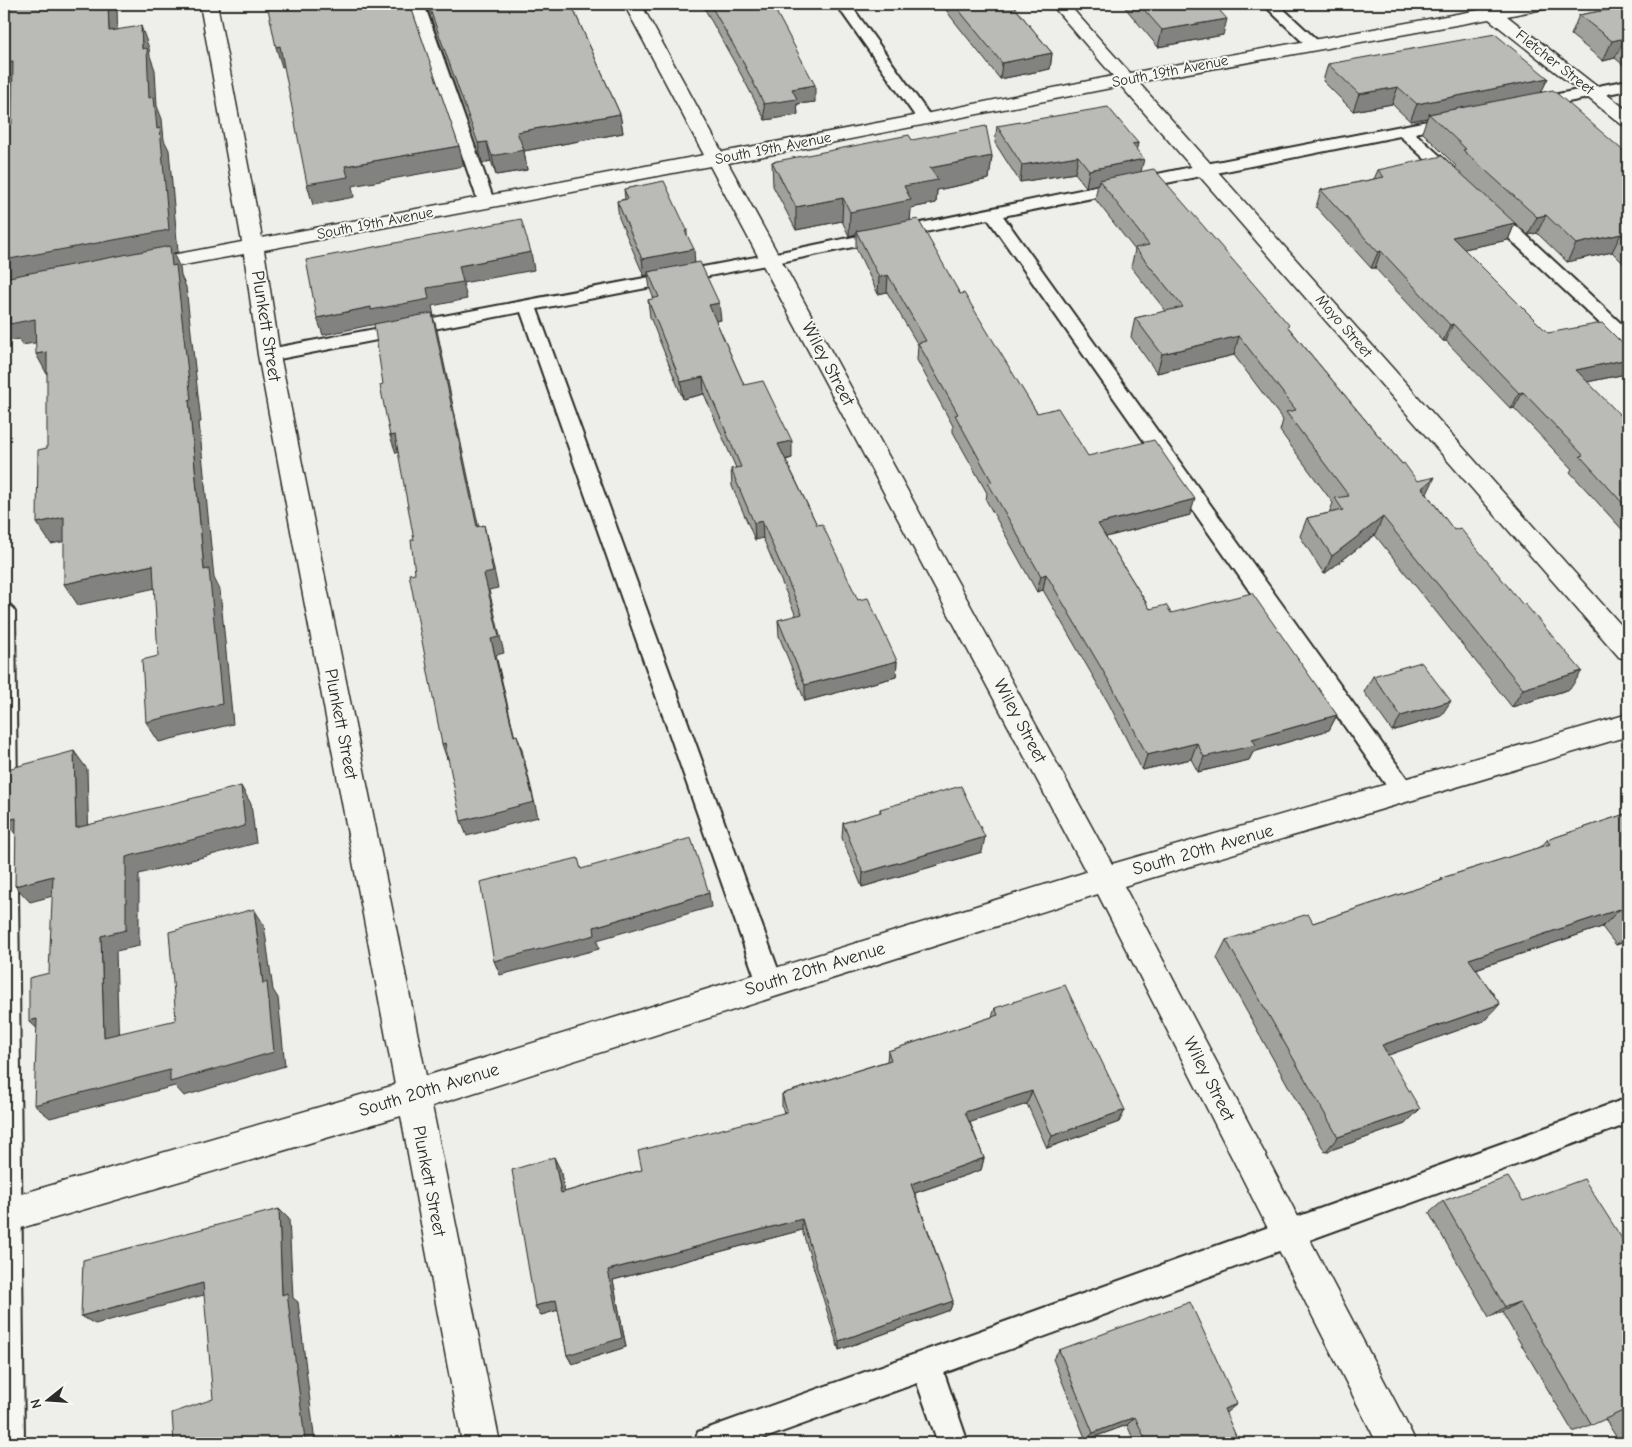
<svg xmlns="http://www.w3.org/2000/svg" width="1632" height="1447" font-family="'Comic Neue',sans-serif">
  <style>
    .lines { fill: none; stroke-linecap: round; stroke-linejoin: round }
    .service-casing { stroke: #2b2b2b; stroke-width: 4 }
    .minor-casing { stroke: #2b2b2b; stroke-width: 3 }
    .service { fill: #f6f6f2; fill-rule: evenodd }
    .minor { fill: #f6f6f2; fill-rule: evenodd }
    .wall { fill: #a0a09d; stroke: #2b2b2b }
    .shaded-wall { fill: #828280; stroke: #2b2b2b }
    .building { fill: #babab7; stroke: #2b2b2b }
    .labels { text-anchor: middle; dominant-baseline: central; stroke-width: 4; stroke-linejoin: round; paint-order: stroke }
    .far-street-label { font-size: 15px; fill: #2b2b2b; stroke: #f6f6f2 }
    .street-label { font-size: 18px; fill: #2b2b2b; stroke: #f6f6f2 }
  </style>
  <rect width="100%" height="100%" fill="#eeeeea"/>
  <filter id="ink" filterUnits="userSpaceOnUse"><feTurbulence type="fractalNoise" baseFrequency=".02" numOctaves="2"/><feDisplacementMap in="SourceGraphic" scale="10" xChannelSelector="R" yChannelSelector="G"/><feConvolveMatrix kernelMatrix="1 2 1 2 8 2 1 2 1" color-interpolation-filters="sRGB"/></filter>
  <g filter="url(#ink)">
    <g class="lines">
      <g class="service-casing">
        <g id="service">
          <polygon points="410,4 424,4 494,201 492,204 480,204 478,201"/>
          <polygon points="836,4 850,4 933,120 930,123 920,123"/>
          <polygon points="1263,4 1278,4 1319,42 1321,45 1319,48 1309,48"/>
          <polygon points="1628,80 1628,90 1533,109 1528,107 1525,104 1528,101 1533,99"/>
          <polygon points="1453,116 1458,118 1461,121 1458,124 1415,133 1462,176 1464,179 1462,182 1450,182 1400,136 1003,216 1411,784 1415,791 1411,798 1403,801 1395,798 988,219 771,264 537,309 783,983 779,991 770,995 761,991 757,983 521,312 269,361 263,359 260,355 263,351 269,349 771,254 1206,164"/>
          <polygon points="1490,206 1496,207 1628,330 1628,346 1622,344 1484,215 1482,211 1484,207"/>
          <polygon points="4,604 11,606 15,612 24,1443 4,1443"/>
          <polygon points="1628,1098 1628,1124 944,1373 968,1443 938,1443 917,1383 751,1443 694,1443 698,1432 709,1428"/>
        </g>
      </g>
      <g class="minor-casing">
        <path id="minor" d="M200 4H217L262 238 704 155 624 4H641L722 152 925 114 1113 76 1051 4H1068L1130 73 1479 10 1475 4H1492L1496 7 1515 4H1550L1548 8 1507 16 1628 111V126L1621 124 1489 19 1138 82 1628 633V660L1619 657 1121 86 728 163 1112 864 1628 714V736L1124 886 1410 1430 1416 1443H1377L1098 894 432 1106 500 1443H462L401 1116 4 1233V1199L395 1085 258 355 244 254 140 273 133 272 130 267 133 262 140 261 242 242ZM710 166 1086 872 426 1076 280 355 264 250Z"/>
      </g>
      <use href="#service" class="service"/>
      <use href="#minor" class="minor"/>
    </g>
    <g class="wall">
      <polygon points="426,4 571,4 620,114 623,133 524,151 527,170 496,175 491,161 482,163"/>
      <polygon points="702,4 772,4 815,102 797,104 798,115 765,120 743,78"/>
      <polygon points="942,4 1012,4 1052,53 1050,69 1000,79 951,17"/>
      <polygon points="1122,4 1214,4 1223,35 1158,47"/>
      <polygon points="1628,6 1628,69 1615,58 1603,61 1571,35 1579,15"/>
      <polygon points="1328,64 1548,78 1541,92 1628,155 1628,268 1612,252 1567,262 1537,233 1528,235 1515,223 1508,240 1464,249 1548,333 1628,349 1628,370 1626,374 1587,382 1628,423 1628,536 1570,472 1572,469 1514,408 1511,409 1446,341 1443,341 1375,268 1371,268 1316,207 1321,190 1374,179 1378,170 1456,168 1456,166 1422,132 1427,118 1410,121 1392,104 1353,111 1323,81"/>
      <polygon points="997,126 1138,143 1136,149 1141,172 1288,327 1427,494 1570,689 1512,707 1375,535 1324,574 1300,536 1307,518 1329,513 1333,503 1280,431 1283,420 1234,355 1157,373 1131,337 1135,318 1166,311 1131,267 1135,250 1095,199 1098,184 1086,187 1075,173 1020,182 995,143"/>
      <polygon points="912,140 992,156 989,179 937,190 936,203 911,208 910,220 960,294 1037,413 1088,456 1190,515 1106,537 1150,609 1171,613 1337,715 1329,730 1253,752 1249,760 1198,772 1191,759 1142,770 1109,704 1043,590 1037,592 986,500 987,493 953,432 953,426 917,360 918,345 887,292 878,294 856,248 856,234 849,236 842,221 796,230 773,186 772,162"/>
      <polygon points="624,189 687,230 687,236 695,263 721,320 716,321 744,385 792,458 786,460 817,525 858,600 897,661 896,677 805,701 779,636 778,620 796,616 763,538 755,540 732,486 731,469 736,468 704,394 683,399 650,317 648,300 654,299 650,289 648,275 644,276 619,218 617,201 625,199"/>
      <polygon points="1373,676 1441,716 1392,731 1364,692"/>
      <polygon points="880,809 982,852 862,887 842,838 843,823 880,813"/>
      <polygon points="1628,813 1628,941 1616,945 1602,927 1476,969 1500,1004 1484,1021 1388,1055 1405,1124 1325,1152 1217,958 1226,940 1313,923 1440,881 1442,878 1541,847 1547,840"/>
      <polygon points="995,1008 1125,1110 1119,1122 1047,1148 1027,1104 970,1122 984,1158 981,1170 915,1193 953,1301 950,1310 839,1350 802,1230 613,1280 626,1347 572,1364 567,1355 558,1310 541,1315 535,1306 560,1169 564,1192 642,1170 784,1113 782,1107 782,1094 887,1061 888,1051 992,1017"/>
      <polygon points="1443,1201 1523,1201 1628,1248 1628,1443 1620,1443 1605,1419 1573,1432 1502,1312 1489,1317 1429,1213"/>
      <polygon points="1059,1350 1227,1412 1225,1413 1239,1443 1135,1443 1127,1425 1086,1440 1053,1359"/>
    </g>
    <g class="shaded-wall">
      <polygon points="108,4 117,4 118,52 109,31"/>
      <polygon points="1227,19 1223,35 1158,47 1162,30"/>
      <polygon points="141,26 149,48 150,56 155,70 157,106 162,119 164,140 169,150 178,252 173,253 180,268 181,276 186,287 201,422 199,422 214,578 220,590 233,724 159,742 146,722 204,570 189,400 4,284 4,260 157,129 149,98 142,49"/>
      <polygon points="1625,38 1615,58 1603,61 1612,41"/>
      <polygon points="280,46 286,66 282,67 276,47"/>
      <polygon points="1052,53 1050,69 1000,79 1002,63"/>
      <polygon points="13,61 24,82 4,85 4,62"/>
      <polygon points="1548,78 1540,95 1429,114 1427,118 1410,121 1417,104"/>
      <polygon points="815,85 815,102 797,104 798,115 765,120 764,104 792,89"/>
      <polygon points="1398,87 1392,104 1353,111 1359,94"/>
      <polygon points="620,114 623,133 524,151 527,170 496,175 492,156 517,132"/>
      <polygon points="487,142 491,161 482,163 478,143"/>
      <polygon points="1138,143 1134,160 1132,144"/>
      <polygon points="459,146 464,166 352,186 354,197 313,205 307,184 345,166"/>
      <polygon points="992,156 989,179 937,190 936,203 911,208 910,223 856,231 856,234 849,236 850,212 904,186 930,168"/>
      <polygon points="1078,156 1075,173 1020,182 1022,165"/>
      <polygon points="1144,159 1140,176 1099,180 1098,184 1086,187 1089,170"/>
      <polygon points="843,198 842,221 796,230 796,207"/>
      <polygon points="1546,215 1537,233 1528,235 1537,217"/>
      <polygon points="1515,223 1508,240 1445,253 1452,237"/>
      <polygon points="1621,234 1612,252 1567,262 1576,244"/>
      <polygon points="694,249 695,266 648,272 648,275 644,276 642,259"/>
      <polygon points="1381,251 1375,268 1371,268 1378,252"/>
      <polygon points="531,252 534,270 463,283 467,299 432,306 434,316 433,316 437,330 482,543 376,324 323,335 317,318 371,307 427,288 459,266"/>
      <polygon points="888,275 887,292 878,294 879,277"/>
      <polygon points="719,303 721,320 710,322 709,305"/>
      <polygon points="10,317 35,319 47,341 22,345 19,339 4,342 4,318"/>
      <polygon points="1453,324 1446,341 1443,341 1450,325"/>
      <polygon points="1239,336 1234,355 1157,373 1162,354"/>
      <polygon points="47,352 48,376 36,354"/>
      <polygon points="1628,359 1628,370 1626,374 1567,386 1576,370"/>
      <polygon points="703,377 704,394 683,399 681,382"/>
      <polygon points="1523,392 1514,408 1511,409 1519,393"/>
      <polygon points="395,435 401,452 396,453 390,436"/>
      <polygon points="792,441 792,458 779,461 778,444"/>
      <polygon points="1435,477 1426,496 1422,488"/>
      <polygon points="1195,499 1190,515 1094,540 1098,524"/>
      <polygon points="64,517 77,539 51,544 37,523"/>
      <polygon points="1383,517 1375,535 1324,574 1332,556"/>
      <polygon points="762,521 763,538 755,540 754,523"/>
      <polygon points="484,525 488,542 498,588 489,590 504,653 496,655 518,751 514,736 491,639 484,574"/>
      <polygon points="153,565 165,586 78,605 64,584"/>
      <polygon points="1046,574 1043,590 1037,592 1041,576"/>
      <polygon points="897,661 896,677 805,701 805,685"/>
      <polygon points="1582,671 1570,689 1512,707 1523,689"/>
      <polygon points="1451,701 1441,716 1392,731 1401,716"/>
      <polygon points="1337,715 1329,730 1253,752 1249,760 1198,772 1204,757 1252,739"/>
      <polygon points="517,735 522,750 538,817 467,836 461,821"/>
      <polygon points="445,743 451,758 447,759 442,744"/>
      <polygon points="1197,743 1191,759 1142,770 1147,755"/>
      <polygon points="74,751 87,769 89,845 76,828"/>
      <polygon points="241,786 251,804 256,843 139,874 139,946 116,951 119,1052 104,1037 101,936 126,857"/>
      <polygon points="16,818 19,838 4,821"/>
      <polygon points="985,837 982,852 862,887 863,873"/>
      <polygon points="53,876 68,892 30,902 15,886"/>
      <polygon points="709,893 711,907 597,940 599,949 500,975 494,961 594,927"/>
      <polygon points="254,909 264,925 273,990 278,998 285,1066 184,1096 175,1086 50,1118 34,1105 263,984"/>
      <polygon points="1620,909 1602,927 1454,976 1469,959"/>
      <polygon points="1628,933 1628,941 1616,945"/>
      <polygon points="1500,1004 1484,1021 1369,1062 1382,1045"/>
      <polygon points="37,1019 45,1036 29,1021"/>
      <polygon points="1032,1091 1027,1104 962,1125 965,1112"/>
      <polygon points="1420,1109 1405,1124 1325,1152 1338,1137"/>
      <polygon points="1125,1110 1119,1122 1047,1148 1052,1136"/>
      <polygon points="554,1157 560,1169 567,1204 561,1193"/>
      <polygon points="984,1158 981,1170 909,1195 911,1184"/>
      <polygon points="279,1209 289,1219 293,1298 298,1302 315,1443 294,1443 282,1295"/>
      <polygon points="802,1219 802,1230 613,1280 626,1347 572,1364 567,1355 608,1270"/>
      <polygon points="203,1283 215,1292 95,1324 81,1316"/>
      <polygon points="556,1300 562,1309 541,1315 535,1306"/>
      <polygon points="953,1301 950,1310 839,1350 839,1341"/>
      <polygon points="1519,1302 1502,1312 1489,1317 1505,1307"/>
      <polygon points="1237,1404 1227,1412 1214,1417 1224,1409"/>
      <polygon points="1135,1417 1127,1425 1086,1440 1093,1433"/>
    </g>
    <g class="building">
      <polygon points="4,4 108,4 109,31 141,26 142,49 147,48 149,98 154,97 157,129 160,128 169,230 4,260 4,125 12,124 13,61 4,62"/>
      <polygon points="267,4 410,4 459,146 345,166 348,177 307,184 280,46 276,47"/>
      <polygon points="428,4 571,4 620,114 517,132 524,150 492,156 487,142 478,143"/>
      <polygon points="710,4 772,4 815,85 792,89 797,99 764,104 743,62"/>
      <polygon points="954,4 1012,4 1052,53 1002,63"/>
      <polygon points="1139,4 1214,4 1227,19 1162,30"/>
      <polygon points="1628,6 1628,41 1625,38 1612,41 1579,15"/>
      <polygon points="1495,34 1548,78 1417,104 1398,87 1359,94 1328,64"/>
      <polygon points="1553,90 1628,155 1628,240 1621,234 1576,244 1546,215 1537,217 1463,150 1466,149 1429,114"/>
      <polygon points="1108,107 1138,143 1132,144 1144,159 1089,170 1078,156 1022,165 997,126"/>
      <polygon points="986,126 992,156 930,168 938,180 904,186 911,200 850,212 843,198 796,207 772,162 909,135 912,140"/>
      <polygon points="1442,156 1515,223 1452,237 1548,333 1602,323 1628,349 1628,359 1576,370 1628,423 1628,509 1580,456 1583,455 1523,392 1519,393 1453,324 1450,325 1381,251 1378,252 1321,190 1384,177 1378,170"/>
      <polygon points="1154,169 1289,325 1287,326 1402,464 1404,463 1417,481 1435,477 1422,488 1454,530 1460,528 1523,605 1525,604 1582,671 1523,689 1383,517 1332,556 1307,518 1343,510 1335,498 1349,496 1286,412 1296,410 1239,336 1162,354 1135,318 1183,307 1135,248 1149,245 1099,180"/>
      <polygon points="664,181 687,230 685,231 694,249 642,259 617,201 628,199 624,189"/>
      <polygon points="521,219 531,252 459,266 463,282 427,288 429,299 371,310 371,307 317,318 306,260"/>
      <polygon points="918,219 960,294 964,293 1037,413 1058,408 1088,456 1154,440 1195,499 1098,524 1150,609 1166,605 1171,613 1252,593 1337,715 1252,739 1256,745 1204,757 1197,743 1147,755 1113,688 1046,574 1041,576 988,483 992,482 955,415 958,414 918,343 926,341 888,275 879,277 856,231"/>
      <polygon points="170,246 172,266 176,265 191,400 189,400 204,570 209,569 222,704 146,722 142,660 158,656 153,565 64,584 64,517 37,523 38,450 47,448 47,352 36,354 35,319 10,324 10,317 4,318 4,278"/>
      <polygon points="700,262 719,303 709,305 744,385 763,381 792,441 778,444 817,525 822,524 858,600 868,598 897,661 805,685 778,620 802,614 762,521 754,523 731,469 741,467 703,377 681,382 648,300 659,297 648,272"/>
      <polygon points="432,313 477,527 484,525 493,572 484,574 499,637 491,639 514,736 517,735 534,802 461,821 445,743 442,744 409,574 415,573 411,540 414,540 395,435 390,436 380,385 383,384 374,324"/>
      <polygon points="1421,662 1451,701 1401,716 1373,676"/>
      <polygon points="74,751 76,828 241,786 245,826 126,857 126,930 101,936 104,1037 176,1020 169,932 254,909 263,984 267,982 274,1052 170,1082 170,1070 34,1105 37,1019 29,1021 29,978 49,973 53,876 15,886 16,818 4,821 4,770"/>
      <polygon points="961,786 985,837 863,873 843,823 881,812 880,809"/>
      <polygon points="1628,813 1628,920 1620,909 1469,959 1500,1004 1382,1045 1420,1109 1338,1137 1226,940 1308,914 1313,923 1443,880 1442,878 1550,844 1547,840"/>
      <polygon points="691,838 709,893 594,927 595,935 494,961 480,882 578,858 581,869"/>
      <polygon points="1065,985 1125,1110 1052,1136 1032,1091 965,1112 984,1158 911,1184 953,1301 839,1341 802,1219 608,1270 622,1338 567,1355 556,1300 535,1306 512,1170 554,1157 561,1193 642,1170 638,1151 787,1112 782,1094 891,1060 888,1051 998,1015 995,1008"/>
      <polygon points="1508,1177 1523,1201 1584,1179 1628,1248 1628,1416 1625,1410 1592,1425 1519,1302 1505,1307 1443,1201"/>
      <polygon points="279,1209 282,1295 287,1293 305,1440 294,1443 174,1443 172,1413 213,1399 203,1283 81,1316 83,1260"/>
      <polygon points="1190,1302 1237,1404 1224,1409 1239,1443 1147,1443 1135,1417 1093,1433 1059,1350"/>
    </g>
  </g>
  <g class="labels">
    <g class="far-street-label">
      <text transform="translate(1555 62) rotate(38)">Fletcher Street</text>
      <text transform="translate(1170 71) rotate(-11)">South 19th Avenue</text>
      <text transform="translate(773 148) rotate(-11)">South 19th Avenue</text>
      <text transform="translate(375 223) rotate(-11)">South 19th Avenue</text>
      <text transform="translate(1344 326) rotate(49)">Mayo Street</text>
    </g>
    <g class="street-label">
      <text transform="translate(266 326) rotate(81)">Plunkett Street</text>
      <text transform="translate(828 364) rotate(62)">Wiley Street</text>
      <text transform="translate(1020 721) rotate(62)">Wiley Street</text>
      <text transform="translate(341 724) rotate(79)">Plunkett Street</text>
      <text transform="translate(1203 850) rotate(-16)">South 20th Avenue</text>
      <text transform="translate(815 969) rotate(-17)">South 20th Avenue</text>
      <text transform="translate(1209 1079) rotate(63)">Wiley Street</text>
      <text transform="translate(429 1090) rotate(-17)">South 20th Avenue</text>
      <text transform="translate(429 1181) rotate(79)">Plunkett Street</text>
    </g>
  </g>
  <rect width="1632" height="1447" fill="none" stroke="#f6f6f2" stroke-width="20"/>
  <rect x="10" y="10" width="1612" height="1427" fill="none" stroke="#2b2b2b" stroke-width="2" filter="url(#ink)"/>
  <g transform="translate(48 1400) rotate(253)" stroke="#f6f6f2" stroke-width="4" paint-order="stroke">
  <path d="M0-4L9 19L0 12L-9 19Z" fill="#2b2b2b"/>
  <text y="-8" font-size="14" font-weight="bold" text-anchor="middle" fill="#2b2b2b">N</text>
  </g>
</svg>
